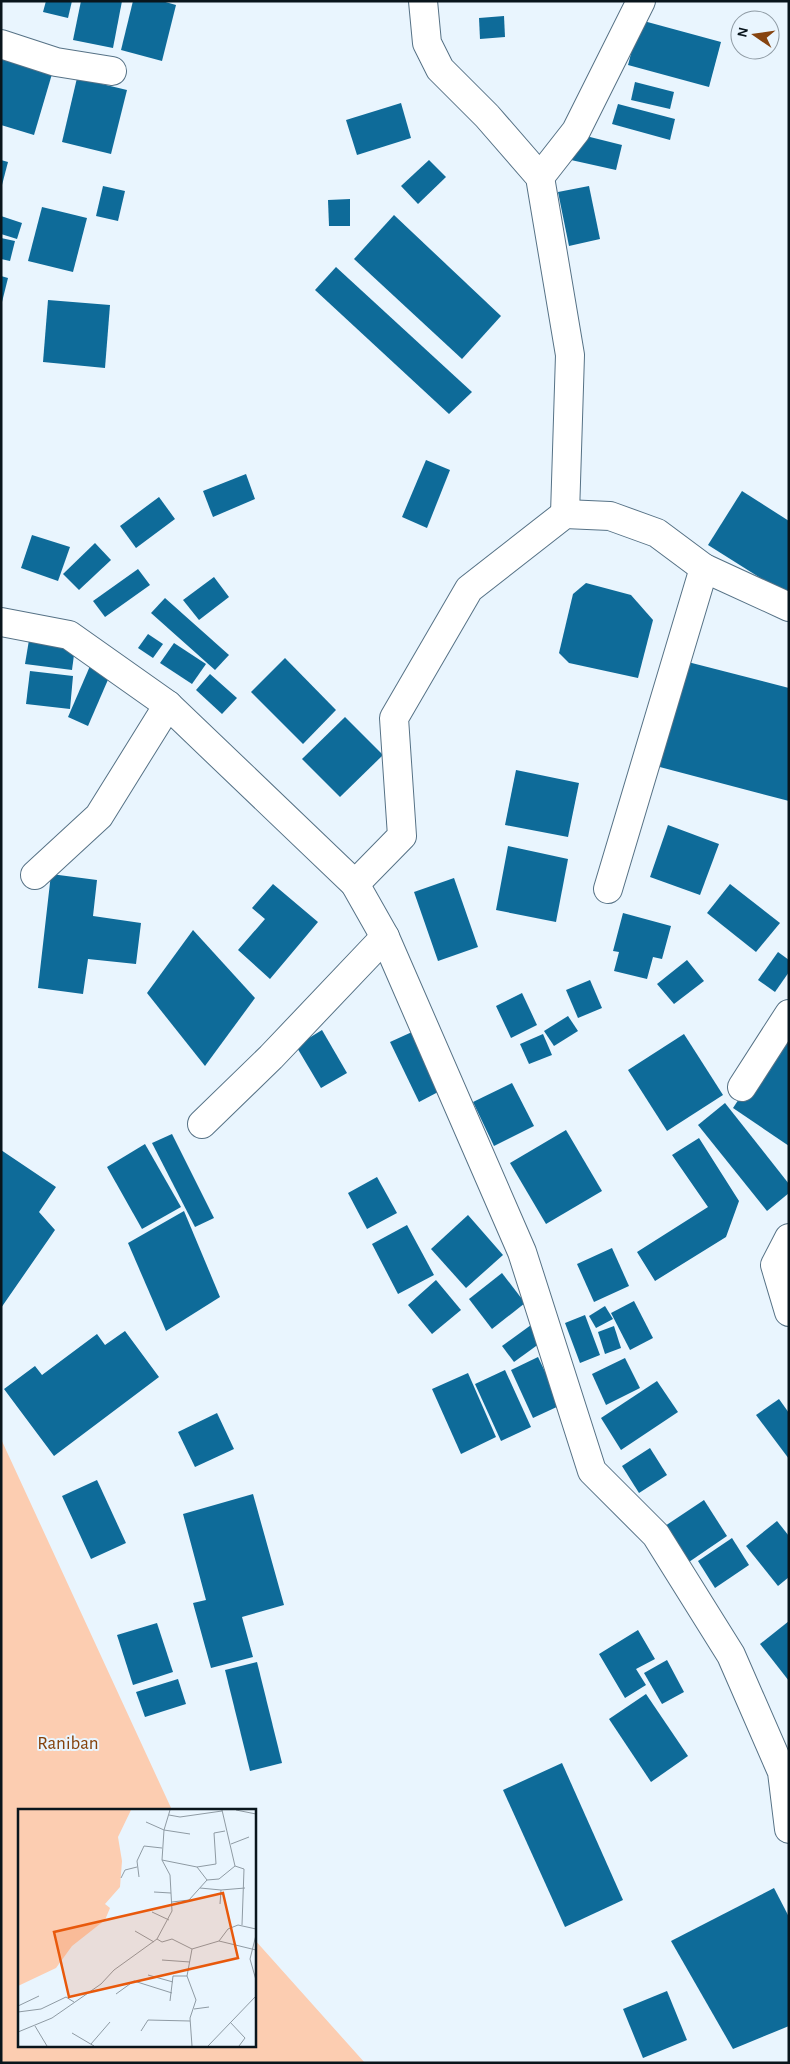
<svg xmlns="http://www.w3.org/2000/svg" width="790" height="2064" font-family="'Alegreya Sans',sans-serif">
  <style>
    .green { fill: #fccdb1 }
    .building { fill: #0e6b99 }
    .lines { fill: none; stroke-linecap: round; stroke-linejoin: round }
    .minor-casing { stroke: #567286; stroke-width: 30 }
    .minor { stroke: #fff; stroke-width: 28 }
    .labels { text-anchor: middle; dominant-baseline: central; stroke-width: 4; stroke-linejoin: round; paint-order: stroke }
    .park-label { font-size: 19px; fill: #84420b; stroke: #e9f5fe }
    .inset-road { fill: none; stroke: #8f9ba4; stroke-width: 1 }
    .view { fill: #e8590c; fill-opacity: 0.15; stroke: #e8590c; stroke-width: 2.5 }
    .inset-edge { fill: none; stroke: #09151c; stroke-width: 2.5 }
  </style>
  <rect width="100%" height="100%" fill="#e9f5fe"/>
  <polygon class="green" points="1,1439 172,1810 19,1810 19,2045 254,2045 254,1939 365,2063 1,2063"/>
  <g class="building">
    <polygon points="46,1 72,1 68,18 43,12"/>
    <polygon points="81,1 122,1 113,48 73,40"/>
    <polygon points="133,1 162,1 176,5 162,61 121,50"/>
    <polygon points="504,16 505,37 480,39 479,18"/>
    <polygon points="640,20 721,42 709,87 628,65"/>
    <polygon points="1,59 52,74 34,135 1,125"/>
    <polygon points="77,78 127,90 111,154 62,142"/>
    <polygon points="635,82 674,92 670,109 631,100"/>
    <polygon points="401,103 411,138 357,155 346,120"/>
    <polygon points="618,104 675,119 670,140 612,124"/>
    <polygon points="578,134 622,145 616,170 571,160"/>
    <polygon points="1,160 8,162 2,185 1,185"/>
    <polygon points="429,160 446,177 418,204 401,186"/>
    <polygon points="103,186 125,191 118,221 96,216"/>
    <polygon points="589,186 600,239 569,246 558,192"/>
    <polygon points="350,199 350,226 329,226 328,200"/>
    <polygon points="42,207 87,218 73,272 28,261"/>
    <polygon points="394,215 501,316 462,359 354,259"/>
    <polygon points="1,216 22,223 17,239 1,234"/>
    <polygon points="1,238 15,241 10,261 1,259"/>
    <polygon points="336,267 472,392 449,414 315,290"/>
    <polygon points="1,276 8,278 2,302 1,302"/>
    <polygon points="48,300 110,305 105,368 43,362"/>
    <polygon points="426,460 450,470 427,528 402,517"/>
    <polygon points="246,474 255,499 213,517 203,491"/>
    <polygon points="742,491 789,521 789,596 708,545"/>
    <polygon points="159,497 175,519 136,548 120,526"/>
    <polygon points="32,535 70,547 58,581 21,568"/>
    <polygon points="95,543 111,560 79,590 63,574"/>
    <polygon points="138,569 150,585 105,617 93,601"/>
    <polygon points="214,577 229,597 199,620 183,600"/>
    <polygon points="586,583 631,595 653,620 638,678 569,663 559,653 573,594"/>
    <polygon points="165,598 229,655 215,670 151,613"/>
    <polygon points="148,634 163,644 153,658 138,648"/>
    <polygon points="29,640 75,647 72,670 25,664"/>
    <polygon points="174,643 206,664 192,684 160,663"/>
    <polygon points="285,658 336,710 303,744 251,692"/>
    <polygon points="684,661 789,688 789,801 656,766"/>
    <polygon points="90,666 110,675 88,726 68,717"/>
    <polygon points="30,671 73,676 70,709 26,704"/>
    <polygon points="210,674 237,698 222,714 196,690"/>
    <polygon points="345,717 383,755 340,797 302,759"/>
    <polygon points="516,770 579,783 568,837 505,825"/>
    <polygon points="668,825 719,844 700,895 650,877"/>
    <polygon points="508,846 568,859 556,922 496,910"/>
    <polygon points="51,874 97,880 93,916 141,923 136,964 88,959 83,994 38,988"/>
    <polygon points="454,878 478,947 438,961 414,892"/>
    <polygon points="273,884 318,922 270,979 238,950 265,919 252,908"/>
    <polygon points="730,884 780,923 756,952 707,913"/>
    <polygon points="623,913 671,926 662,959 653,957 647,979 614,971 619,952 613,951"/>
    <polygon points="193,930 255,998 205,1066 147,993"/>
    <polygon points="778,952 789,960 789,972 775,992 758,980"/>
    <polygon points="687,960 704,981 674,1004 657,984"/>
    <polygon points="590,980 602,1008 578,1018 566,990"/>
    <polygon points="522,993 537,1025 511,1038 496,1006"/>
    <polygon points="568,1016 578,1031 554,1046 544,1031"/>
    <polygon points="322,1030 347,1073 321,1088 296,1046"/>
    <polygon points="412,1032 440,1091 419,1102 390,1042"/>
    <polygon points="783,1032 789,1036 789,1146 733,1108"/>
    <polygon points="543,1034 552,1055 529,1064 520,1044"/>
    <polygon points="684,1034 723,1095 667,1131 628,1070"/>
    <polygon points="512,1083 534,1126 494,1146 473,1102"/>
    <polygon points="725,1103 789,1184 789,1193 767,1211 698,1125"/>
    <polygon points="566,1130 602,1191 546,1224 510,1163"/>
    <polygon points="172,1134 214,1218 195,1227 152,1143"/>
    <polygon points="699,1138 739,1201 726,1237 655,1281 637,1252 708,1207 672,1155"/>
    <polygon points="145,1144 181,1207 142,1229 107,1167"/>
    <polygon points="1,1150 56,1187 39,1212 55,1230 1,1308"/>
    <polygon points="377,1177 397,1213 367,1229 348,1193"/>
    <polygon points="184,1211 220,1297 166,1331 128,1243"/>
    <polygon points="468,1215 503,1255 466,1288 431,1249"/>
    <polygon points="407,1225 434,1275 398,1294 372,1244"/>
    <polygon points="612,1248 629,1286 594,1302 577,1264"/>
    <polygon points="502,1273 525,1303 492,1329 469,1299"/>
    <polygon points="436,1280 461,1310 432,1334 408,1305"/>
    <polygon points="634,1301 653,1338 630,1350 611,1313"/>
    <polygon points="605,1306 613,1319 596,1328 589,1316"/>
    <polygon points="585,1315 600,1355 580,1363 565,1323"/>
    <polygon points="531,1325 543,1341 514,1362 502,1346"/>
    <polygon points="614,1326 621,1348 605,1354 598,1332"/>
    <polygon points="125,1331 159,1377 54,1456 4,1389 35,1366 42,1375 97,1334 105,1345"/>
    <polygon points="538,1357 561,1405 533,1418 511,1370"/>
    <polygon points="625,1358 640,1388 606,1405 592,1374"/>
    <polygon points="505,1370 531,1427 501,1441 475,1384"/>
    <polygon points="468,1373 496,1437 461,1454 432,1389"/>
    <polygon points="657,1381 678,1412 621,1450 601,1418"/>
    <polygon points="779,1399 789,1413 789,1459 756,1415"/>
    <polygon points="217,1413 234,1449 195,1467 178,1432"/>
    <polygon points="650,1448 667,1475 639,1493 622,1466"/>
    <polygon points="97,1480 126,1543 91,1559 62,1496"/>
    <polygon points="253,1494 284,1605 242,1617 253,1657 211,1668 193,1603 206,1600 183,1514"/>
    <polygon points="704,1500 727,1536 686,1564 662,1528"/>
    <polygon points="777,1521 789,1536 789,1577 778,1586 746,1546"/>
    <polygon points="732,1538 749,1565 715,1588 698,1561"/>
    <polygon points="789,1621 789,1681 760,1644"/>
    <polygon points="157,1623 173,1672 133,1685 117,1635"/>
    <polygon points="638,1630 655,1659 636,1669 646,1685 625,1698 599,1654"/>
    <polygon points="667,1660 684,1692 662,1704 644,1673"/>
    <polygon points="257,1662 282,1763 250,1771 225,1670"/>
    <polygon points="178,1679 186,1704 145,1717 136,1692"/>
    <polygon points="646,1694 688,1756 651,1782 609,1719"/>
    <polygon points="562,1763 623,1900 565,1927 503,1790"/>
    <polygon points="774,1888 789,1917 789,2026 733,2049 671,1941"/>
    <polygon points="667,1991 687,2040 643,2058 623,2009"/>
  </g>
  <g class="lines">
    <g class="minor-casing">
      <g id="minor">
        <polyline points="423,1 427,43 440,69 487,116 540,177 570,355 565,514"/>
        <polyline points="1,44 56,62 112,71"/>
        <polyline points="540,177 576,131 641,1"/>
        <polyline points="1,622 69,635 168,705 355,884 385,937 522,1252 592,1471 656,1535 731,1655 782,1772 789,1829"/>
        <polyline points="35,875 99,816 168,705"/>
        <polyline points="355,884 402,836 394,718 469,589 565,514 610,516 657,533 704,568 789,607"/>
        <polyline points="608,889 704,568"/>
        <polyline points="742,1087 789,1014"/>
        <polyline points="202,1124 271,1057 385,937"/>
        <polyline points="789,1238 775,1265 789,1312"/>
      </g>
    </g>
    <use href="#minor" class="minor"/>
  </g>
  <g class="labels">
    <g class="park-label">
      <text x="68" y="1743">Raniban</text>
    </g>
  </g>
  <g transform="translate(18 1809)">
    <rect width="238" height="238" fill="#e9f5fe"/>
    <path d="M0 1H113L100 28 104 52 102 78 87 95 92 99 87 111 54 137 38 159 0 177Z" fill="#fccdb1"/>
    <path class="inset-road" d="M204 1 217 57M218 1 238 5M151 6 162 8 204 2M128 13 146 21 172 25M207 22 196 24 198 55 179 58 189 71 201 70 217 57 226 60 224 116M213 35 231 28M144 51 179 58M121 68 119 52 126 37 144 39M103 69 107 61 119 58M182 79 203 81M136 83 153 84M154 93 171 91 189 71M202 95 203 81 227 79M134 103 151 111M117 122 136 133M238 126 232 150 238 171M139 130 144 133 154 130 174 140 169 167 178 191 172 209 174 237M201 132 238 141M174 140 201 132 210 120 220 116 238 120M144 151 172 153M130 166 155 173M98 185 116 172 154 184M152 192 155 167H169M0 197 21 187M176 200 191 198M0 203 23 200 48 188 56 193M212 213 227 229 221 237M17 217 29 237M123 222 130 211 172 212M0 223 34 209 83 175 96 161 139 130 154 102 152 66 144 51 146 21 152 1M54 224 76 237M73 235 92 213M190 237 238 187"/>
    <path class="view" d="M205 84 220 149 51 188 36 123Z"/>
    <rect width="238" height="238" class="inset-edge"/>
  </g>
  <rect width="790" height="2064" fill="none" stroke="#09151c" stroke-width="5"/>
  <g transform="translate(755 35) rotate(283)"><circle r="24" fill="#e9f5fe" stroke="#8f9ba4"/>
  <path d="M0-4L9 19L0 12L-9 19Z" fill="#864410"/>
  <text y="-8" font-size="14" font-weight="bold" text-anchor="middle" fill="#09151c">N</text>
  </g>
</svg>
